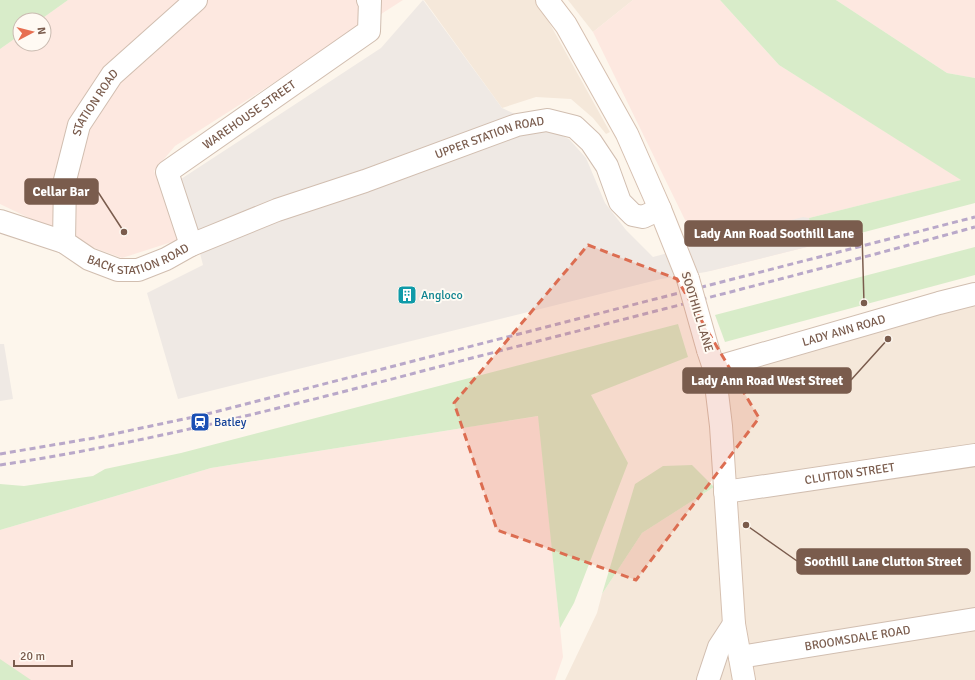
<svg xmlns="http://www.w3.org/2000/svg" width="975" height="680" font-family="Signika,sans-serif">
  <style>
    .residential { fill: #f5e8da }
    .commercial { fill: #fde8e0 }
    .industrial { fill: #efe9e4 }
    .green { fill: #d8ecc9 }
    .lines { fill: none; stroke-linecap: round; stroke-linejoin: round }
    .minor-casing { stroke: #d1beb0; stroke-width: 24 }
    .secondary-casing { stroke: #d6c0b0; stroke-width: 24 }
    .minor { stroke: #fff; stroke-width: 22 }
    .secondary { stroke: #fff; stroke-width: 22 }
    .rail { stroke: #b9a8c9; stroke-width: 3; stroke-dasharray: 6 4; stroke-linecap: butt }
    .secondary-bridge-casing { stroke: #d6c0b0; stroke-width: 24; stroke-linecap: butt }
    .secondary-bridge { stroke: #fff; stroke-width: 22 }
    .marked { fill: #dc6d51; fill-opacity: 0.2; stroke: #dc6d51; stroke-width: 3; stroke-dasharray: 8 5; stroke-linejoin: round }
    .labels { text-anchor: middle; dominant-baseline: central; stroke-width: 4; stroke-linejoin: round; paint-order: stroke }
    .street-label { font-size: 12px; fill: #7a5c4d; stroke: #fffaf3 }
    .culture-label { font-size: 12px; fill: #0d838f; stroke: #fffaf3; text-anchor: start }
    .transit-label { font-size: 12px; fill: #164399; stroke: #fffaf3; text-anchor: start }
    .leader { fill: none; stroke: #7a5c4d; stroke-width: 1.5 }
    .callout-dot { fill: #7a5c4d; stroke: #fffaf3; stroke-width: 1.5 }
    .callout { fill: #7a5c4d; stroke: #7a5c4d; stroke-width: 1.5 }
    .callout-label { font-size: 13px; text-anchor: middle; font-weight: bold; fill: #fff }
  </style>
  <rect width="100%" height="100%" fill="#fdf6ec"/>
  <g class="residential">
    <polygon points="424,0 535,0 550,24 610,132 606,134 593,118 571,99 536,97 502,108"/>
    <polygon points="568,0 633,0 593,32"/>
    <polygon points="975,294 975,680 565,680 597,613 602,594 642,533 714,487 714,368"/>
  </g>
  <g class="commercial">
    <polygon points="68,0 403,0 175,146 154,171 181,239 122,258 81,243 0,204 0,49 20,35 20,44 44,44 44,20 40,20"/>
    <polygon points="633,0 720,0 779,65 962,180 809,218 815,245 710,271 593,32"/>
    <polygon points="836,0 975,0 975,78 947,73"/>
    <polygon points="539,416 563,657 555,680 0,680 0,530 211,468"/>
  </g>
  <g class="industrial">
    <polygon points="423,0 502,108 569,139 586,158 605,203 626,230 653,257 803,217 809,218 815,245 706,272 661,279 178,399 147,293 203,265 181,179 381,48"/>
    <polygon points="0,344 4,344 13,399 0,401"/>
  </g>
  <g class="green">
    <polygon points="0,0 68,0 40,20 20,20 20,35 0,49"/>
    <polygon points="720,0 836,0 947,73 975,78 975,203 815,245 809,218 961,180 779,65"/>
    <polygon points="975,247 975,275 725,342 715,315"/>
    <polygon points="678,324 688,357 591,395 628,463 574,603 560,628 538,416 211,468 0,530 0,484 24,486 93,476 105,469 181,453"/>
    <polygon points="692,465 714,487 642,533 602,594 635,484 663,466"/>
    <polygon points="0,659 31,680 0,680"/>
  </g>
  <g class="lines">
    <g class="minor-casing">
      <g id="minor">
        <path id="s1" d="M0 221 64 242 89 259 118 270H138L166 259 191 245 277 210 365 181 517 125 547 120 575 127 591 142 607 166 620 202 633 215 643 217 660 209"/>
        <path id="s2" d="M64 242 65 180 79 125 112 75 196 0"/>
        <path id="s3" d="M191 245 167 172 369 31 370 1 368 0"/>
        <path id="s4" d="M714 368 939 303 975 294"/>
        <path id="s5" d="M725 492 975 455"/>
        <path id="s6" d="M740 657 975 619"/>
        <polyline points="708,680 719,647 734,624"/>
      </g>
    </g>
    <g class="secondary-casing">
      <g id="secondary">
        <polyline points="547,0 566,25 627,134 660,209 688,279"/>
        <polyline points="708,350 714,368 721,426 734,624 744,680"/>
      </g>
    </g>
    <use href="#minor" class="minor"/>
    <use href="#secondary" class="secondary"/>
    <g class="rail">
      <polyline points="0,454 94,438 203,415 975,217"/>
      <path d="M0 465C160 441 316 399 472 358 640 315 808 273 975 227"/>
    </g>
    <g class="secondary-bridge-casing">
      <polyline id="secondary-bridge" points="688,279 708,350"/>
    </g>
    <use href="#secondary-bridge" class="secondary-bridge"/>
  </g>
  <path class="marked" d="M588 245 677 279 759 418 636 580 497 530 454 403Z"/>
  <defs>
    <g id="building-square" transform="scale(1)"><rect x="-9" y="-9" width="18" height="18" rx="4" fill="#0f9aa8" stroke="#fffaf3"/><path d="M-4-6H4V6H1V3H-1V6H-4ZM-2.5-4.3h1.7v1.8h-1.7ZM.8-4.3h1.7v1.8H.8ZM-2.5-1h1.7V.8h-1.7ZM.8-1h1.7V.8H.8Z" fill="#fff"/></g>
    <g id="station-square" transform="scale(1)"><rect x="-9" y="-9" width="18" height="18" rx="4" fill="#1a4fb4" stroke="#fffaf3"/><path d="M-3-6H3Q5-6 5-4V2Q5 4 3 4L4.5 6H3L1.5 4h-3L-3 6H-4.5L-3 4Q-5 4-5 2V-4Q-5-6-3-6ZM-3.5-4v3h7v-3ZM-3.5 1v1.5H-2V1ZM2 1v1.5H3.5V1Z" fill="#fff"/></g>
  </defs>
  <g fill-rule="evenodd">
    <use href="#building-square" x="407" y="295"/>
    <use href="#station-square" x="200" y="422"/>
  </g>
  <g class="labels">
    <g class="street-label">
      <text stroke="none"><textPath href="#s2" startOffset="146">STATION ROAD</textPath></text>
      <text stroke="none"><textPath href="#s3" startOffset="177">WAREHOUSE STREET</textPath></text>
      <text stroke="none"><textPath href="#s1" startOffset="525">UPPER STATION ROAD</textPath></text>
      <text stroke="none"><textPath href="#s1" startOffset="150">BACK STATION ROAD</textPath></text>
      <text transform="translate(697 312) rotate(73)">SOOTHILL LANE</text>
      <text stroke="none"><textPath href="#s4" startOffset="135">LADY ANN ROAD</textPath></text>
      <text stroke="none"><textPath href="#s5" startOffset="126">CLUTTON STREET</textPath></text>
      <text stroke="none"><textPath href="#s6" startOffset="119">BROOMSDALE ROAD</textPath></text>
    </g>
    <g class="culture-label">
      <text x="421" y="295">Angloco</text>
    </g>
    <g class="transit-label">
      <text x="214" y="422">Batley</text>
    </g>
  </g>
  <path class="leader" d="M124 232L98 192M864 303L862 233M888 339L851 380M746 525L797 561"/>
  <g class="callout-dot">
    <circle cx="124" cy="232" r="4"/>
    <circle cx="864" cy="303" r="4"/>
    <circle cx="888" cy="339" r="4"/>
    <circle cx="746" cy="525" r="4"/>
  </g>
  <g class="callout">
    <rect x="25" y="179" width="73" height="25" rx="4"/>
    <rect x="685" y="221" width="177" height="25" rx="4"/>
    <rect x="683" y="368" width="168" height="25" rx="4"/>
    <rect x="797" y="549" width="173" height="25" rx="4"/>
  </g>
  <g class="callout-label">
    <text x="61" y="196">Cellar Bar</text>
    <text x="774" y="238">Lady Ann Road Soothill Lane</text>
    <text x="767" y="385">Lady Ann Road West Street</text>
    <text x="883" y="566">Soothill Lane Clutton Street</text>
  </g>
  <g transform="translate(32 32) rotate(83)"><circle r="19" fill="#fffaf3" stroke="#cabbb1"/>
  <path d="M0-3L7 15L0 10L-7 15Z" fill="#e76f51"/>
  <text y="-6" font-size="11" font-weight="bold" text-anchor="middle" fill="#7a5c4d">N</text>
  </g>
  <path d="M14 660v6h58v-6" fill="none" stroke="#7a5c4d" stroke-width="2"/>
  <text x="20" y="660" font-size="12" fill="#7a5c4d" stroke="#fffaf3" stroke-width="3" paint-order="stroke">20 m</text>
</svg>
